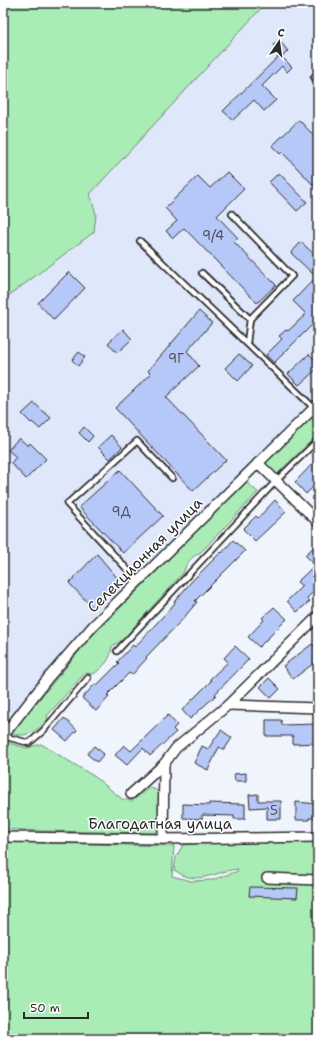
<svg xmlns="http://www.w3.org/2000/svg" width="321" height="1042" font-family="'Shantell Sans',sans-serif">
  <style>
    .built { fill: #dfe7fb }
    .green { fill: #a9ecb6; stroke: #6a8c70 }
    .building { fill: #b6c8f7; stroke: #2b2b2b }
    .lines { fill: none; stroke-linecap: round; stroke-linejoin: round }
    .lane-casing { stroke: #2b2b2b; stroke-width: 8 }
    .street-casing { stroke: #2b2b2b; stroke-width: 12 }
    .lane { stroke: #fff; stroke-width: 4.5 }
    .street { stroke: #fff; stroke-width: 9 }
    .labels { text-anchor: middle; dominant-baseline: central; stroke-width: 3; stroke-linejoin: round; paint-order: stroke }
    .number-label { font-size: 13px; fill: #4e525e }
    .street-label { font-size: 15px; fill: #2b2b2b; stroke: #fff }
  </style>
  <rect width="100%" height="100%" fill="#f0f4fd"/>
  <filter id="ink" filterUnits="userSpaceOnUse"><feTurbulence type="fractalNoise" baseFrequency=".025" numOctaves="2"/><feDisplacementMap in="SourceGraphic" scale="8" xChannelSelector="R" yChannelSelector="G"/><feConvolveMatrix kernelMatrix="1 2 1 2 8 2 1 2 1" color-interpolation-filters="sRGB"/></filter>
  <g filter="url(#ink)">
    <polygon class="built" points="266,3 318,3 318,400 133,581 3,733 3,288"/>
    <g class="green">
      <polygon points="3,3 266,3 90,194 96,214 94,232 3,300"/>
      <polygon points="318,412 318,434 276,475 265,464"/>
      <path d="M246 482 258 492 201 552C190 558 187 562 183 573L134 627 125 639 112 646C110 661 106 664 94 674L85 673 47 716 48 719C39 731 25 739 11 733L91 637Z"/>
      <polygon points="5,742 27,748 41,744 95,777 122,799 132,801 150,787 161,793 159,830 155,833 39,831 3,829 3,744"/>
      <path d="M230 841H318V1039H3V842L174 846 172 876 191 881 212 880 238 871V869C221 870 206 881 188 877 183 876 178 872 174 870L176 857 183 845Z"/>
    </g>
    <g class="building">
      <polygon points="279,40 288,51 283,56 273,45"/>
      <polygon points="280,55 292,67 287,72 282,66 262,86 276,100 264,111 254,100 233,120 223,111"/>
      <polygon points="299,120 318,140 318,190 282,152 280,154 272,146"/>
      <polygon points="227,172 244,189 217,216 238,238 234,242 276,285 257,303 184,228 173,238 166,231 177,221 165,208 198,176 210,188"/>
      <polygon points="279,173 307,202 297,211 269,182"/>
      <polygon points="301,242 318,258 318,325 315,322 274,363 266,355 282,339 279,336 286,330 288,331 306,314 293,301 316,277 291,253"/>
      <polygon points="69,272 85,288 54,320 38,303"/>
      <polygon points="199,311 212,323 187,351 199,366 166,397 226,460 193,491 115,408 151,374 148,371"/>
      <polygon points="123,329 132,339 117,353 108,343"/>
      <polygon points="79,352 85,357 78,366 72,360"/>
      <polygon points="239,354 252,366 238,381 225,368"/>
      <polygon points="309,354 318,363 318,368 299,385 288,374"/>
      <polygon points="34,403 51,418 40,429 32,422 31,423 22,414"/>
      <polygon points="84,427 93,436 88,442 79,433"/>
      <polygon points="111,435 122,447 110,459 98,447"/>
      <polygon points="19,438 28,446 30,443 46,459 26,479 11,463 16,457 8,450"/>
      <polygon points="318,458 318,482 306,494 295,482"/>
      <polygon points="120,470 163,516 123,553 79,507"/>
      <polygon points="275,500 286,512 255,541 243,529 256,516 258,518"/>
      <polygon points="233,540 245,551 195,601 197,602 181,621 146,657 147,658 132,675 129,673 107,695 109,697 96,711 82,698 95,684 97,685 119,663 117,662 133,645 135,647 175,603 174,602 191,582 221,552 222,553"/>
      <polygon points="318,543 318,587 307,598 310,601 297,612 287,601 302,586 297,582 315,565 305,555"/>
      <polygon points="97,554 119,580 93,608 69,583"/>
      <polygon points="274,607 287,619 259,647 248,637 264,620 262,618"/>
      <polygon points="318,642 318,660 293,679 283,666 312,644 314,646"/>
      <polygon points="235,646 249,659 215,694 216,695 190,719 182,710 211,681 210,679 228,662 224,658"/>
      <polygon points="269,678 280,689 271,698 260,687"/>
      <polygon points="168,715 177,725 173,729 176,732 150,756 143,748 127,765 115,755 124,745 131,751"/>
      <polygon points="64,718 77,730 67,741 54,730"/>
      <polygon points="266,720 281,720 282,725 318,724 318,743 293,744 293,736 266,736"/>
      <polygon points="221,730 232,738 224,750 219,747 208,770 194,763 202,746 208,749"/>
      <polygon points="94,746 104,754 97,762 87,754"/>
      <polygon points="246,773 246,781 235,781 234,774"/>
      <polygon points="258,794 258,801 281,801 281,819 267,819 267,807 250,808 249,795"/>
      <polygon points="296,802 318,804 318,818 309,818 309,820 296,820"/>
      <polygon points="209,803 245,804 245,819 234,819 234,816 202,815 202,819 183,818 183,804 209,805"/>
      <polygon points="250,887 298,888 297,898 249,896"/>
    </g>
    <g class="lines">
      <g class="lane-casing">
        <g id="lane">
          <polyline points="314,77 318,82"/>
          <polyline points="232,214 292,276 250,319"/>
          <polyline points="140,241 314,408"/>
          <polyline points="202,273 250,319 247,343"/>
          <polyline points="138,581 67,504 137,441 172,478"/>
          <polyline points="117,651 276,481 318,440"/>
          <polyline points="3,736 29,743 43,731 88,678"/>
        </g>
      </g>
      <g class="street-casing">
        <g id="street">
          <polyline points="258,463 318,522"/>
          <polyline points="228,705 318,708"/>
          <polyline points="3,736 48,678 93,626 318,404"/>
          <polyline points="131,794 164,764"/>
          <polyline points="3,837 163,839 318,837"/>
          <polyline points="163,839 164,764 176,748 228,705 318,616"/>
          <polyline points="267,878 318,880"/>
        </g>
      </g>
      <use href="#lane" class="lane"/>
      <use href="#street" class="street"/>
    </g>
  </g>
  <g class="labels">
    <g class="number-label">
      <text x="213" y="235">9/4</text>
      <text x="176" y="358">9Г</text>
      <text x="121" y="511">9Д</text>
      <text x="274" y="810">5</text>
    </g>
    <g class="street-label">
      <text transform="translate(145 555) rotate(-45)">Селекционная улица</text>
      <text x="160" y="824">Благодатная улица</text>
    </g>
  </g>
  <rect width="321" height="1042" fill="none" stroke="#fff" stroke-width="16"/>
  <rect x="8" y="8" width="305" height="1026" fill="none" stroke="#2b2b2b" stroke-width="1.5" filter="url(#ink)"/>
  <g transform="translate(279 42) rotate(13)" stroke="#ffffff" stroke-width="3" paint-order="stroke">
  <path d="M0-3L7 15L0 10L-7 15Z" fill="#2b2b2b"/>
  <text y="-6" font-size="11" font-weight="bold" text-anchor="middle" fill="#2b2b2b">С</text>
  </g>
  <path d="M24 1012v6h64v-6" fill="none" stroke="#2b2b2b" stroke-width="2"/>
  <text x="30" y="1012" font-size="12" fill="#2b2b2b" stroke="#ffffff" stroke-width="3" paint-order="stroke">50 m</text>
</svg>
